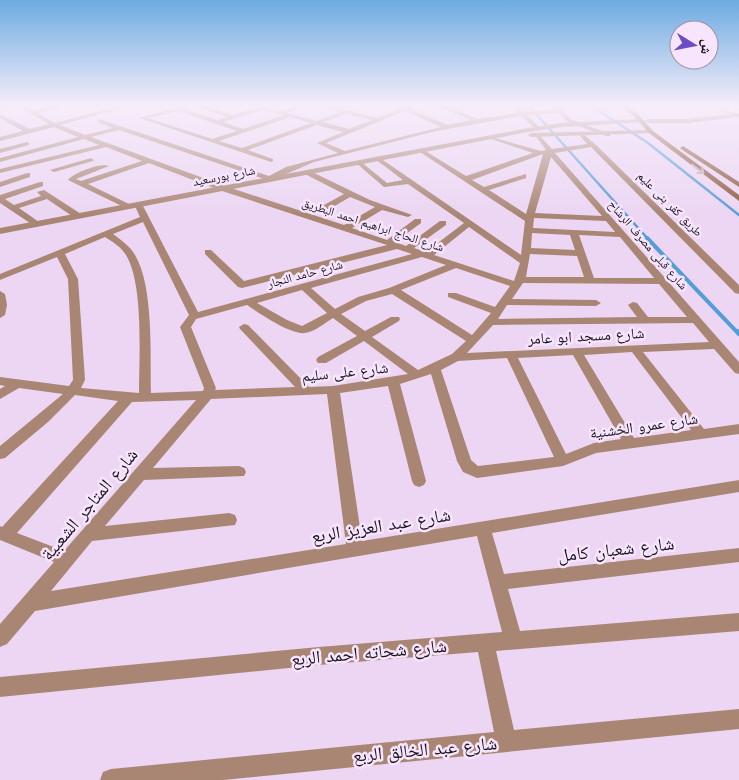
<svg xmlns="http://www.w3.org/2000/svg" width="739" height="780" font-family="'Work Sans','Noto Naskh Arabic',sans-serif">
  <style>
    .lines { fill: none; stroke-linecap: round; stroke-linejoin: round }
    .stream-far2 { stroke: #549dd7; stroke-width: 2.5 }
    .stream-far1 { stroke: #549dd7; stroke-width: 4 }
    .stream { stroke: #549dd7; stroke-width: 4.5 }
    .minor { fill: #a98674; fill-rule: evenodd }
    .tertiary { fill: #a98674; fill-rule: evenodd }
    .secondary { fill: #8d5b41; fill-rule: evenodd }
    .rail { stroke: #574b5b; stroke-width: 2; stroke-dasharray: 1 2.5; stroke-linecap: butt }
    .oneway { stroke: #ccaeb1 }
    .labels { text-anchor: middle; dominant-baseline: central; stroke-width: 5; stroke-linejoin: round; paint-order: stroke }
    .far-street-label { font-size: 12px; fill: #1b141e; stroke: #f6e5fc }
    .street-label { font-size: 15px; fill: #1b141e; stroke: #f6e5fc }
    .near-street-label { font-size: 18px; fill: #1b141e; stroke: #f6e5fc }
  </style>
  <rect width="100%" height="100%" fill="#ecd6f3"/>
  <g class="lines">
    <g class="stream-far2">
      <polyline points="528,105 648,239"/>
      <polyline points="590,105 648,143 739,215"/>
    </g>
    <polyline class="stream-far1" points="647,238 738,333"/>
    <polyline class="stream" points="737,331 739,334"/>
    <g class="minor">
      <polygon points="0,105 5,105 9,108 4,109"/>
      <path d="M16 105H21L32 111 56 105H67L37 113 55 123 123 105H134L60 125 85 135 113 128 97 122 99 119 269 176 286 167 338 153 317 143 343 132 317 125 248 150 273 159V161L271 162 139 118 178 107 217 120 227 117 193 105H202L233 115 257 108 249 105C260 105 272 112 282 111 291 109 297 105 307 105L287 113 317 121 340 112 315 105H326L377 118 410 105H419L410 109 448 125 471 120 434 105H443L478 119 518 113 515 110 518 108 523 112 555 110 553 107 556 105 572 120 610 134V136H606L568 122 559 113 527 115 540 128 538 131 521 116 436 131 314 162 270 181 119 130 91 137 225 186 344 225 375 207 350 197 321 214H315V210L344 194 301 172 308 170 370 200 412 215 408 217 382 210 352 228 387 240 415 219H421V223L395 242 406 246 440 221H446V225L414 248 426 252 464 223 408 184 384 187 355 162 360 161 387 183 403 180 375 159 380 158 521 255 525 221 417 150 422 149 466 176 533 153 488 138V136L541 151 546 150 535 135H539L552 149 587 144 580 136 583 134 595 144 739 285V294L735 293 591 147 555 153 739 362V374L735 373 714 349 643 352 704 429 739 424V434L596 453 563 466 477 478 463 472 457 461 431 374 400 384 426 481 424 485 419 487 414 485 412 481 388 386 340 393 362 541 739 480V492L492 533 504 574 739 548V562L508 589 520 631 739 613V631L496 651 514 730 739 709V729L223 780H100L103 772 111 769 494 732 478 652 319 665 0 697V677L319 647 502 632 477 536 35 611 7 644 0 647V624L54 562 0 540V526L2 527 118 401 75 395 48 422 5 458 0 459V446L63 394 19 388 0 399V389L5 386 0 385V377L69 386 73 380 68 279 57 257 0 280V274L140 217 134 204 138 202 142 204 198 312 412 254 397 249 242 288 238 287 205 254V250H211L244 281 387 245 219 190 149 163 88 184 133 206 126 208 68 180C73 173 101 162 109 166L76 179 81 181 142 161 106 147 0 173V169L99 145 84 139 0 162V158L78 137 54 127 0 141V137L23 131 0 118V114L30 129 49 124ZM263 110 284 115 243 129 223 122ZM178 111 237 131 212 139 148 118ZM405 111 441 127 345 151 326 143ZM346 114 372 120 349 129 323 122ZM290 117 311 123 242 148 219 141ZM543 154 526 214 489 190 526 178V174L484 187 472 180ZM551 157 602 216 535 213ZM534 218 606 221 615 232 533 228ZM143 222 189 315 180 327 204 388 203 391 151 393C150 356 154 287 135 255 130 246 121 240 113 234ZM469 227 520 263 514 281 434 255ZM532 233 570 235 575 250 531 248ZM579 235 620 237 654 278H594ZM105 237C113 242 121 247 126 255 144 285 139 358 139 393L81 388 85 380 78 279 65 254ZM530 254 577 256 584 277H526ZM422 257 446 265 389 288 358 297 335 309 311 288ZM456 268 510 286 495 307 456 293H448V297L491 313 472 335 401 290ZM523 283 659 284 687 317H648L637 303 633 302 628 305 637 317 498 319 507 305 596 306 601 303 596 300 512 299ZM302 290 327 313 302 326 287 320 257 303ZM392 294 466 341 452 354 418 370 372 337 399 321 400 319 399 317H391L365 331 341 314 366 301ZM247 305C259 313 291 335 305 333 314 332 325 323 333 318L357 336 318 357 316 360 318 363H326L364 341 408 374 333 386 309 387 248 325 244 324 239 327 240 329 295 387 215 390 216 388 191 327 196 319ZM693 323 709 342 467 353 493 325ZM632 352 691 430 634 438 584 355ZM573 355 621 439 594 443 566 454 518 358ZM507 358 554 457 478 466 471 460 441 370 458 361ZM327 394 346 544 51 591 92 541 235 525 237 520 235 515 229 513 105 526 144 480 244 476 246 472 244 468 239 466 153 468 211 399ZM196 400 64 551 17 533 132 402Z"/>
      <polygon points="739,113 739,117 688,123 648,123 645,121 648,119 688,119"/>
      <polygon points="27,142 29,143 29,145 0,153 0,149"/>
      <polygon points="91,158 94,160 93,161 54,172 50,170"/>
      <polygon points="27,173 30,173 30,177 0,187 0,182"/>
      <polygon points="40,182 43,182 43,186 5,199 14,205 41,196 37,192 44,190 81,214 81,218 75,218 47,199 19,208 39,222 39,226 36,227 0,203 0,195"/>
      <polygon points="0,291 5,294 7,305 5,315 0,318"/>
    </g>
    <g class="tertiary">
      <polygon points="640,119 642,122 561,127 528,132 0,234 0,228 528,128 561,123"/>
      <polygon points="651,130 653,133 531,137 528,135 531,133"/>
    </g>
    <g class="secondary">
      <polygon points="618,105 625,105 638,114 653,131 739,195 739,201 649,133 634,116"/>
      <polygon points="683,146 739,182 739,187 681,149 680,148"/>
    </g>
    <g class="rail">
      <polyline points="649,105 651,109"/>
      <polyline points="672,105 676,111"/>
      <polyline points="712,105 739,116"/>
    </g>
  </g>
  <defs><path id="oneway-shaft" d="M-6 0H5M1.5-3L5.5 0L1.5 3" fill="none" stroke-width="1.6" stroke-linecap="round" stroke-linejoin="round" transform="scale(1.25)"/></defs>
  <use class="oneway" href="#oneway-shaft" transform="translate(698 169) rotate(37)"/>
  <linearGradient id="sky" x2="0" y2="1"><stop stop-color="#6dabe1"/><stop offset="0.49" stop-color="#f6edfa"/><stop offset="1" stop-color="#f6edfa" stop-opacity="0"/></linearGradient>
  <rect width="739" height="215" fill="url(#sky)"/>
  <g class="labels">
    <g class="far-street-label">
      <text transform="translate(224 176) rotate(-11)">شارع بورسعيد</text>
      <text transform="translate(670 204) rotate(45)">طريق كفر بنى عليم</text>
      <text transform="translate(373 225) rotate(18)">شارع الحاج ابراهيم احمد البطريق</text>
      <text transform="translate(648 245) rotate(49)">شارع قبلى مصرف الرشاح</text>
      <text transform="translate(305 274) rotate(-15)">شارع حامد النجار</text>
    </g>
    <g class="street-label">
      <text transform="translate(586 336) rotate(-3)">شارع مسجد ابو عامر</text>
      <text transform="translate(345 372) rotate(-6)">شارع على سليم</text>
      <text transform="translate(644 426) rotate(-8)">شارع عمرو الخشنية</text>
    </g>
    <g class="near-street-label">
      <text transform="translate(89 504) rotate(-50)">شارع المتاجر الشعبية</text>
      <text transform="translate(381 525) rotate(-9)">شارع عبد العزيز الربع</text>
      <text transform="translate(616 549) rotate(-6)">شارع شعبان كامل</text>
      <text transform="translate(369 652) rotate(-5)">شارع شحاته احمد الربع</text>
      <text transform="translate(425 749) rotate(-5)">شارع عبد الخالق الربع</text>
    </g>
  </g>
  <g transform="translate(694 45) rotate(100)"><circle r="24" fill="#f6e5fc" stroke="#9e91a3"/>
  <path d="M0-4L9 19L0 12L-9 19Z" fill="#6b4cc6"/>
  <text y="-8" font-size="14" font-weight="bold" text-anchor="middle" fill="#1b141e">ش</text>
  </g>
</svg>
